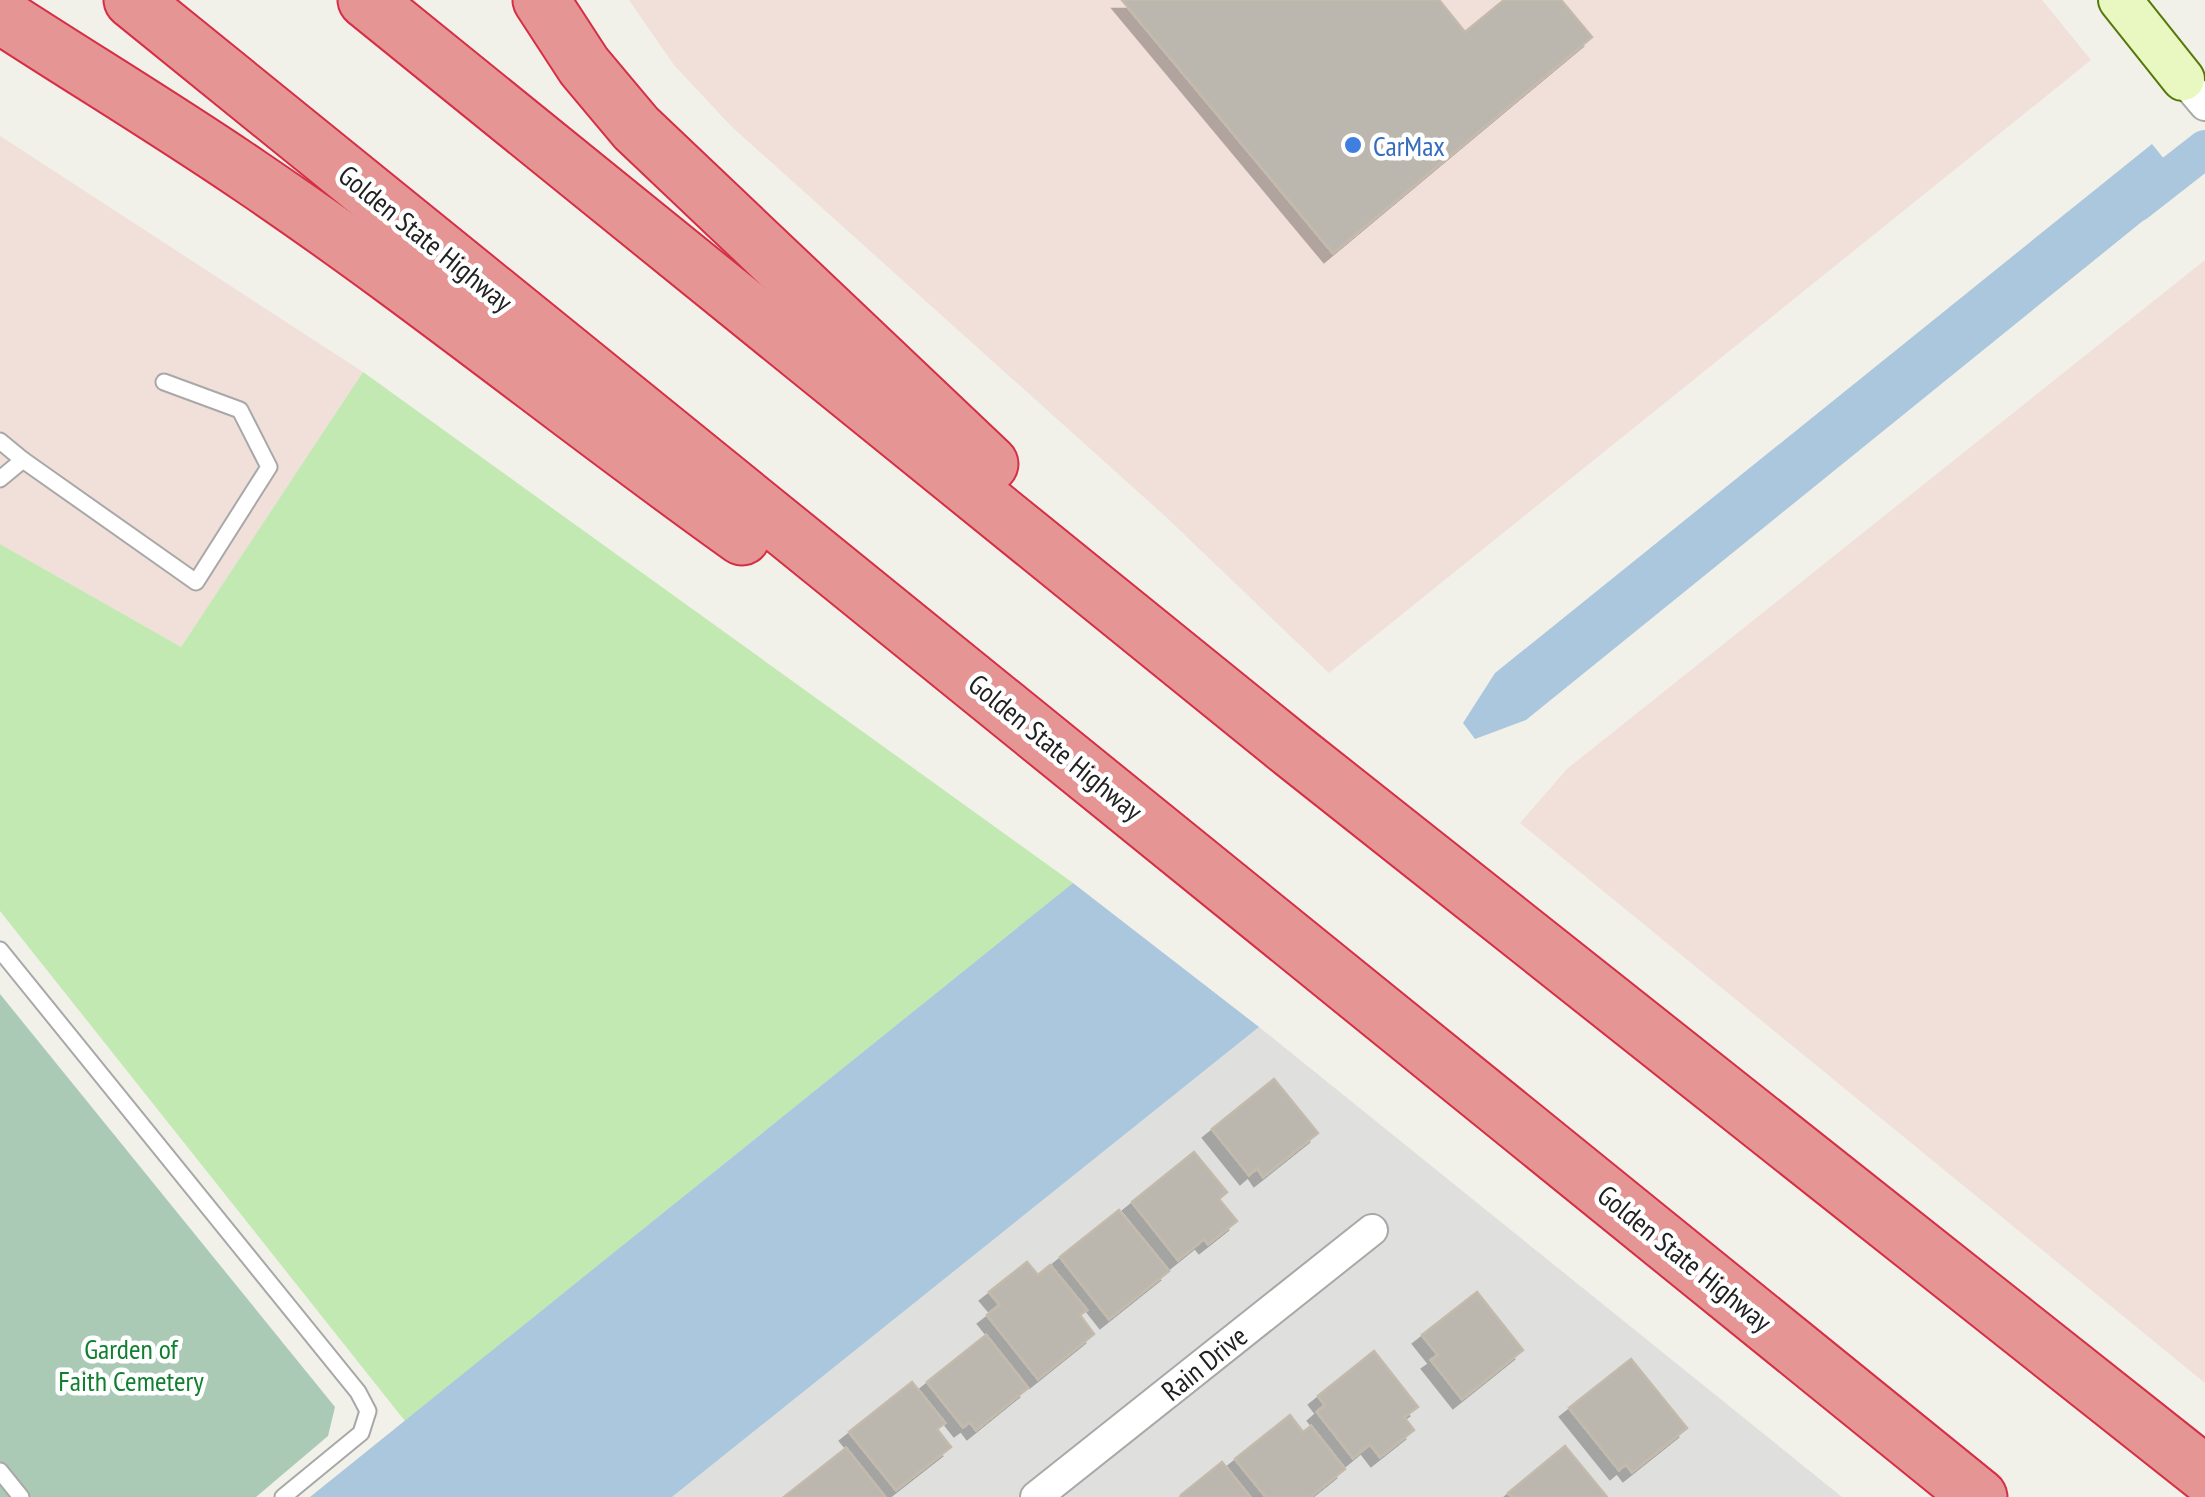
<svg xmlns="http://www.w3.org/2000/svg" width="2205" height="1497" font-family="'PT Sans Narrow',sans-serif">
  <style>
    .residential { fill: #dfdfde }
    .commercial { fill: #f1dfd9 }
    .grass { fill: #c1e9b1 }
    .cemetery { fill: #aacab6 }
    .water { fill: #abc7dd }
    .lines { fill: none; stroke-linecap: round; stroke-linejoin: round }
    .canal { stroke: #abc7dd; stroke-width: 38 }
    .building { fill: #bbb7ae; stroke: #c3baab; stroke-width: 2.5; filter: url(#shadow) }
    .lane-casing { stroke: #a8a8a8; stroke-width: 19 }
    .street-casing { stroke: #a8a8a8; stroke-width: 34 }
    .secondary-casing { stroke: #557809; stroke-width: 46 }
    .highway-casing { stroke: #d62e45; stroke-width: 59 }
    .lane { stroke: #fff; stroke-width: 15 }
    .street { stroke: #fff; stroke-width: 30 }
    .secondary { stroke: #e9f8c0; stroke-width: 42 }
    .highway { stroke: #e59694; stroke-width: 55 }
    .shop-dot { fill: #3f7fe0; stroke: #fff; stroke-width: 4 }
    .labels { text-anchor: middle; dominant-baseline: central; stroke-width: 9; stroke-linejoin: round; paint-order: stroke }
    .shop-label { font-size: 28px; fill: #366cbe; stroke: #fff; text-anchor: start }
    .street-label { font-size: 28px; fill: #212121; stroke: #fff }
    .park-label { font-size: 28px; fill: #107f30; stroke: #fff }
  </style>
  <defs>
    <filter id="shadow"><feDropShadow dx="-9" dy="9" stdDeviation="0" flood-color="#0004"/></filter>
  </defs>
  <rect width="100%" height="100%" fill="#f1f0e9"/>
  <polygon class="residential" points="1259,1027 1842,1497 672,1497"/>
  <g class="commercial">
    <polygon points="629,0 2042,0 2091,60 1329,673 1165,516 731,126 674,65"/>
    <polygon points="0,136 363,372 181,647 0,544"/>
    <polygon points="2205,260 2205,1383 1520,823 1567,769"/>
  </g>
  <polygon class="grass" points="363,372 1073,883 405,1421 0,911 0,544 181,647"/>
  <polygon class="cemetery" points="0,994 335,1407 328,1436 256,1497 0,1497"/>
  <g class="water">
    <polygon points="2152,144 2186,186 1526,720 1475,739 1463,723 1495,673"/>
    <polygon points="1073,883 1259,1027 672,1497 310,1497"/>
  </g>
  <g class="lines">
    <polyline class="canal" points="2136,203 2205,149"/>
  </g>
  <g class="building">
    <polygon points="1122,0 1439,0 1465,32 1504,0 1561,0 1592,37 1333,253"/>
    <polygon points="1274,1079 1318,1133 1263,1177 1257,1168 1249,1175 1212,1129"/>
    <polygon points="1194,1152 1227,1192 1219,1199 1237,1221 1208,1244 1204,1239 1178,1260 1132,1202"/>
    <polygon points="1119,1210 1169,1271 1109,1319 1060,1257"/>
    <polygon points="1027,1262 1038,1275 1050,1265 1087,1310 1080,1315 1094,1334 1038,1379 987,1315 1000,1305 989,1292"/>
    <polygon points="1477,1292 1523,1350 1462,1399 1431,1360 1438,1355 1422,1335"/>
    <polygon points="986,1335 1028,1388 976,1430 970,1422 963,1427 927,1382"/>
    <polygon points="1374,1351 1418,1407 1404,1417 1414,1430 1380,1457 1370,1444 1353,1458 1317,1412 1325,1405 1318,1396"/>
    <polygon points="1631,1359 1687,1428 1632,1472 1626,1464 1619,1470 1569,1408"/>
    <polygon points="912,1382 945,1423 937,1429 951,1447 896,1490 849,1432"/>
    <polygon points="1290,1415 1303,1432 1311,1426 1345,1469 1310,1497 1266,1497 1235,1459"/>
    <polygon points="1565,1446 1607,1497 1512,1497 1508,1493"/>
    <polygon points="846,1448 885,1497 784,1497"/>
    <polygon points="1222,1462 1250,1497 1183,1497 1181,1495"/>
  </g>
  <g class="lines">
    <g class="lane-casing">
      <g id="lane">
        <polyline points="0,441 23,460 0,479"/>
        <polyline points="23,460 196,582 269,467 240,410 164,382"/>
        <polyline points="0,950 358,1392 368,1411 361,1433 283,1497"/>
        <polyline points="0,1471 21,1497"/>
      </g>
    </g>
    <g class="street-casing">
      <g id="street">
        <polyline points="2183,79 2205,105"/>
        <polyline points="1036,1497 1372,1230"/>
      </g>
    </g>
    <g class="secondary-casing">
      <polyline id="secondary" points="2120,0 2183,79"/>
    </g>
    <g class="highway-casing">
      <g id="highway">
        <polyline points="132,0 1979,1497"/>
        <polyline points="366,0 1293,751 2205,1474"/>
        <polyline points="541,0 584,66 636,128 990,464"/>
        <path d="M0 15C83 69 168 120 250 176 419 290 576 419 742 537"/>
      </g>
    </g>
    <use href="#lane" class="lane"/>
    <use href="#street" class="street"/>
    <use href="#secondary" class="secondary"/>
    <use href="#highway" class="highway"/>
  </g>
  <circle class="shop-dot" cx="1353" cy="145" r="10"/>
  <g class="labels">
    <g class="shop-label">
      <text x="1373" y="145">CarMax</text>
    </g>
    <g class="street-label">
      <text transform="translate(426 238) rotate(39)">Golden State Highway</text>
      <text transform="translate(1056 747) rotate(39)">Golden State Highway</text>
      <text transform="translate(1685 1258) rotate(39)">Golden State Highway</text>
      <text transform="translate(1204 1363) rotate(-39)">Rain Drive</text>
    </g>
    <g class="park-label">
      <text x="131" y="1348">Garden of<tspan x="131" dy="32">Faith Cemetery</tspan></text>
    </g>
  </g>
</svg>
